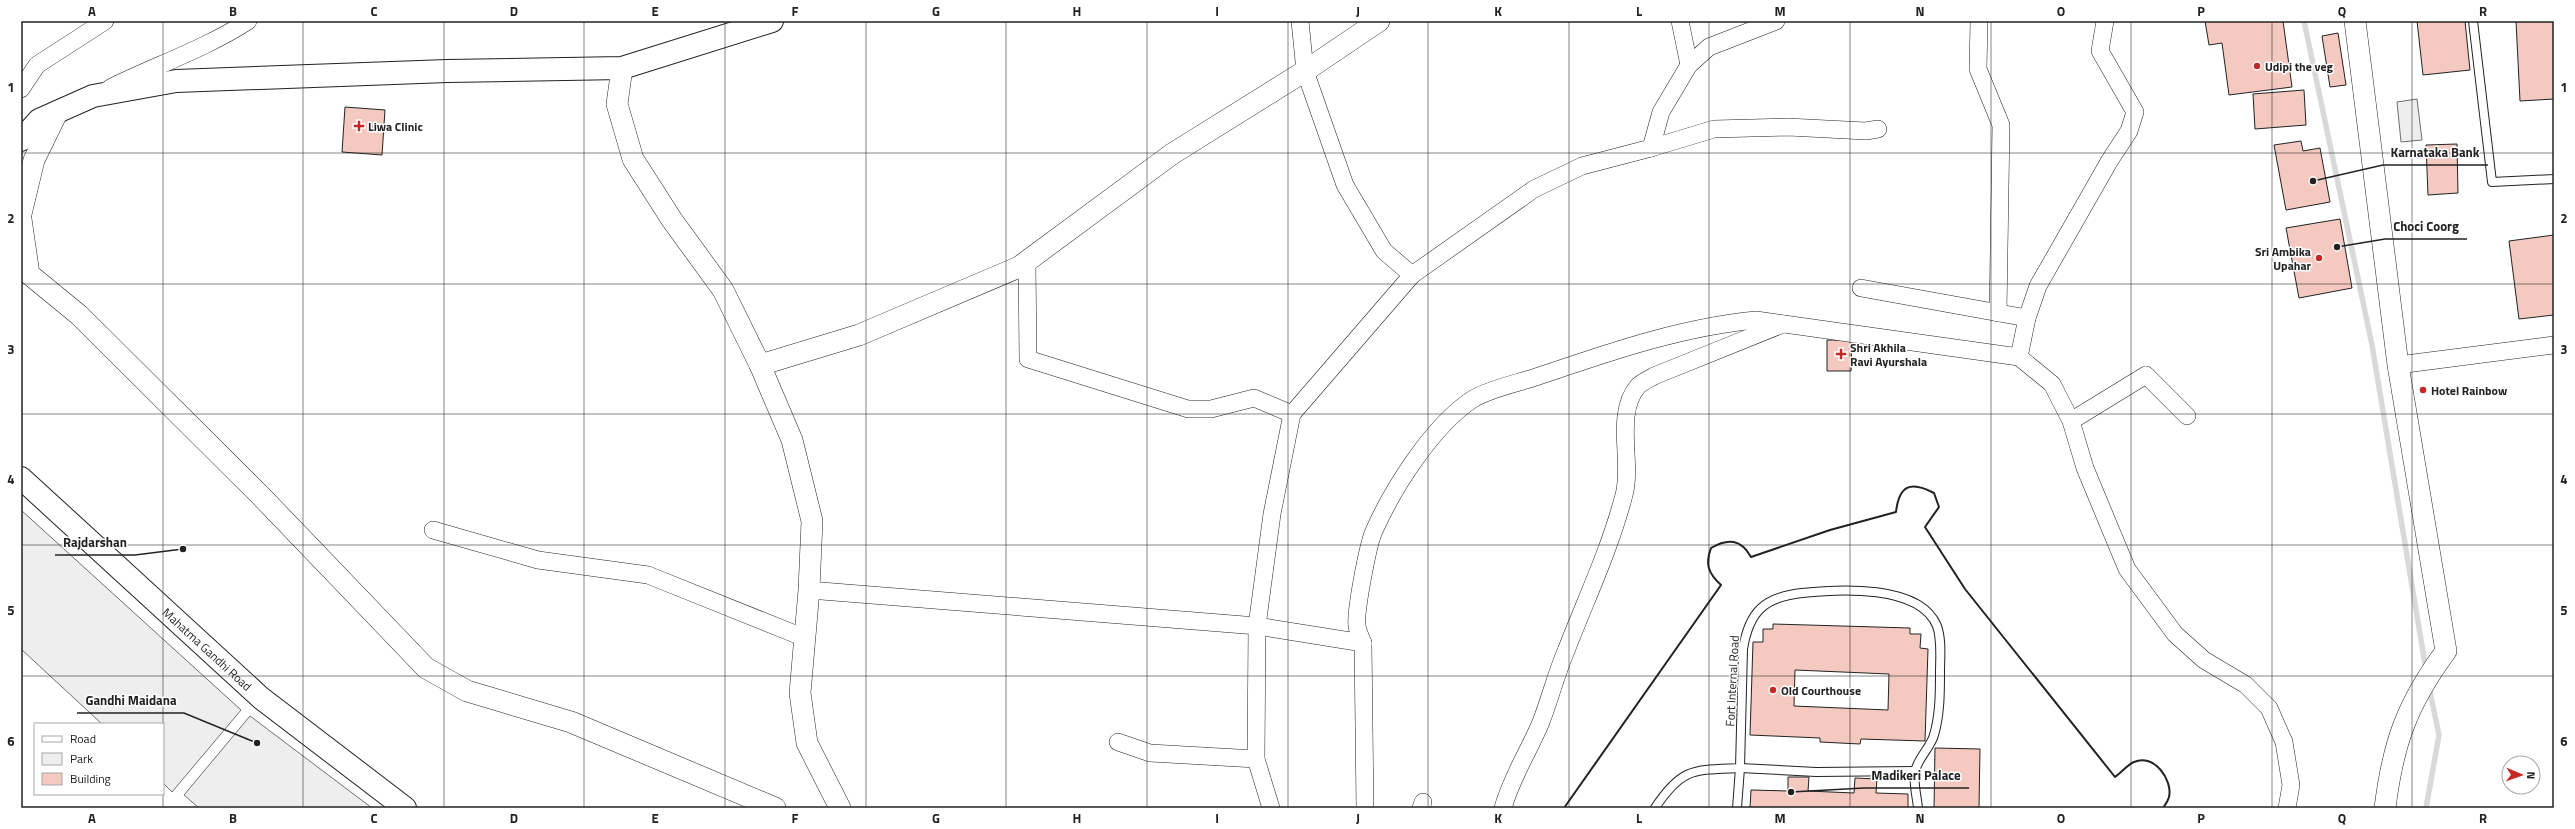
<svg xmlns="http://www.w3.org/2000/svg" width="2575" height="829" font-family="'Titillium Web',sans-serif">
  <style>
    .green { fill: #eee; stroke: #6f6f6f }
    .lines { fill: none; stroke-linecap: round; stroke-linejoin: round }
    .stream { stroke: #d9d9d9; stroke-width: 5.5 }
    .building { fill: #f3c9c0; stroke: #222; fill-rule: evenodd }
    .service-casing { stroke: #222; stroke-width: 10 }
    .minor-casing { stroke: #222; stroke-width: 18 }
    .tertiary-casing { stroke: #222; stroke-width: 22 }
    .secondary-casing { stroke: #222; stroke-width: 24 }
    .service { stroke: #fff; stroke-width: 8 }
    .minor { stroke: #fff; stroke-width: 17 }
    .tertiary { stroke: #fff; stroke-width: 21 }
    .secondary { stroke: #fff; stroke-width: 22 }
    .wall { stroke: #222; stroke-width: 2 }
    .grid { fill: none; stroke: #222; stroke-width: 1; stroke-opacity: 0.55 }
    .poi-dot { fill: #c62828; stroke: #fff; stroke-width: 1.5 }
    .labels { text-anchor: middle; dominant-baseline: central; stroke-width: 3; stroke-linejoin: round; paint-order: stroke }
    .poi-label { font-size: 12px; font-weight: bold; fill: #222; stroke: #fff; text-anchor: start }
    .street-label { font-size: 12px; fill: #222; stroke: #fff }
    .leader { fill: none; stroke: #222; stroke-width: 1.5 }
    .callout-dot { fill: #222; stroke: #fff; stroke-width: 1.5 }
    .callout-label { font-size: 13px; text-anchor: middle; font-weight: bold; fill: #222; stroke: #fff; stroke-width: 3; stroke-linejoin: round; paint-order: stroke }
    .neatline { fill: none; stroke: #222; stroke-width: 1.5 }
    .grid-label { font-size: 13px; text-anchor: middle; font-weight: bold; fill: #222 }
  </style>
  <rect width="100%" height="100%" fill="#fff"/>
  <g class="green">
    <polygon points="2417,99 2422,140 2401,142 2397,102"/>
    <polygon points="21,510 241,710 172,792 163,783 163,724 102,724 21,649"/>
    <polygon points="250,716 372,808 199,808 184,795"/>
  </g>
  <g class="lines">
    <g class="stream">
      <polyline points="2304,21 2372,345 2426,670"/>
      <polyline points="2426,808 2439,735 2429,687"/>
    </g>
  </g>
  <g class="building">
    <polygon points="2205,21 2283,21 2292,87 2229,95 2222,43 2209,45"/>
    <polygon points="2417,21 2465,21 2470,70 2423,75"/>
    <polygon points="2516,21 2554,21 2554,99 2520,101"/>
    <polygon points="2338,33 2346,85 2330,87 2322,36"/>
    <polygon points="2304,90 2306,125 2255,129 2253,94"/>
    <polygon points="345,107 385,110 382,155 342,152"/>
    <polygon points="2301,141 2303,151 2320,148 2330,202 2286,210 2274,145"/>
    <polygon points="2457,144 2458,193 2428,195 2426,145"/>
    <polygon points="2340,219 2352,288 2299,298 2286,228"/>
    <polygon points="2554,235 2554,315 2519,319 2509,241"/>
    <polygon points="1827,340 1852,340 1851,371 1827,371"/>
    <path d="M1773 624 1910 628V634H1921L1920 648 1928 649 1925 741 1861 739 1860 744 1820 742V738L1750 735 1753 642H1763V629H1773ZM1795 670 1889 674 1888 710 1794 706Z"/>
    <polygon points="1935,748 1980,749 1979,808 1934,808"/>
    <polygon points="1788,777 1809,777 1808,791 1854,793 1855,778 1877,779 1876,793 1908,794 1908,808 1750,808 1751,790 1788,791"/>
  </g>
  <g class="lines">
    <g class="service-casing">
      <g id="service">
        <polyline points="2473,21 2492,182 2554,179"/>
        <path d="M1655 808C1682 767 1694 770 1740 768L1743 649C1749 612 1764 597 1802 593 1838 589 1920 584 1937 626 1942 640 1940 658 1940 672 1940 692 1940 715 1934 735 1931 747 1917 759 1915 772 1913 782 1917 797 1918 808"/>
        <polyline points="1737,808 1740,768 1816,772 1915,771"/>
      </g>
    </g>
    <g class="minor-casing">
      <g id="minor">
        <polyline points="1680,21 1689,65"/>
        <polyline points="1979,21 1978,69 2001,125 1998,313"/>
        <path d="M110 88C156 65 205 49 248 21"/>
        <polyline points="21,89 37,65 105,21"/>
        <polyline points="1651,148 1714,129 1788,127 1866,131 1878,129"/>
        <polyline points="1027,263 1028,359 1188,409 1211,409 1254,398 1292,414"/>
        <polyline points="1412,275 1534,189 1582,166 1651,148 1661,112 1689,65 1709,47 1776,21"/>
        <polyline points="1861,288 2027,318"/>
        <polyline points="2019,357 2027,318 2038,286 2110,160 2129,131 2135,112 2100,51 2105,21"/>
        <polyline points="2398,365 2554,345"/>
        <polyline points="2071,421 2146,375 2187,416"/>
        <polyline points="433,530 538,560 648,575 805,638"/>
        <polyline points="809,590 1257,626 1363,643"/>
        <polyline points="1118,742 1150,753 1256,759"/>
        <polyline points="1271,808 1256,759 1257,626 1272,514 1292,414 1412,275 1384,251 1345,185 1305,71 1300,21"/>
        <path d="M1365 808 1363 643C1361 638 1358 632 1357 626 1355 612 1368 544 1374 531 1393 488 1433 425 1473 399 1489 389 1518 383 1536 377 1607 353 1681 327 1756 320L2019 357 2052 384 2071 421 2085 468 2127 569 2175 634 2204 660 2246 685 2269 708 2284 742 2291 785 2287 808"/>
        <polyline points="1421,808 1423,802"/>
        <path d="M1503 808C1511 778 1529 751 1541 722 1550 699 1556 674 1566 651 1586 599 1610 549 1624 495 1633 463 1614 414 1638 386 1642 382 1649 379 1654 376L1783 324"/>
      </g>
    </g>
    <g class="tertiary-casing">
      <g id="tertiary">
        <path d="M2355 21 2398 365 2446 651C2407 704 2393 743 2385 808"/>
        <polyline points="622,68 617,104 633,159 672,220 723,290 760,365 792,440 812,521 809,590 800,693 807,743 840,808"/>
        <polyline points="21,214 34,160 57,113"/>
        <polyline points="21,219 29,274 79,315 260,495 426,668 467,691 571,722 775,808"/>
        <polyline points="760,365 859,335 1019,267 1172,154 1305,71 1379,21"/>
      </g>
    </g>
    <g class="secondary-casing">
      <g id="secondary">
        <polyline points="21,140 39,120 93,96 176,81 447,71 622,68 772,21"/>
        <path id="s1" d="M21 478 261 698 405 808"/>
      </g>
    </g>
    <use href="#service" class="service"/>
    <use href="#minor" class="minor"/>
    <use href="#tertiary" class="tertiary"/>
    <use href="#secondary" class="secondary"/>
    <path class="wall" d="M1564 808 1721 585C1708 573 1705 564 1711 548 1728 538 1741 539 1751 557L1830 530 1896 512C1899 486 1910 480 1934 493L1939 507 1925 527 1965 589 2115 777C2121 773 2128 764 2134 762 2154 753 2173 780 2169 797 2168 801 2165 805 2163 808"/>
  </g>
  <path class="grid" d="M163 21V724M303 21V808M444 21V808M584 21V808M725 21V808M866 21V808M1006 21V808M1147 21V808M1288 21V808M1428 21V808M1569 21V808M1709 21V808M1850 21V808M1991 21V808M2131 21V808M2272 21V808M2412 21V808M21 153H2554M21 284H2554M21 414H2554M21 545H2554M21 676H2554M163 794V808"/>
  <g class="poi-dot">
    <circle cx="2257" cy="66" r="4"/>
    <path d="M357 120h4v4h4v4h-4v4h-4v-4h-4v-4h4z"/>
    <circle cx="2319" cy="258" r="4"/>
    <path d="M1839 348h4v4h4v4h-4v4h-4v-4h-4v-4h4z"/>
    <circle cx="2423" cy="390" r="4"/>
    <circle cx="1773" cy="690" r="4"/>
  </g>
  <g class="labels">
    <g class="poi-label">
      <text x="2265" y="66">Udipi the veg</text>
      <text x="368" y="126">Liwa Clinic</text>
      <text x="2311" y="251" text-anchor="end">Sri Ambika<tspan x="2311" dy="14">Upahar</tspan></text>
      <text x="1850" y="347">Shri Akhila<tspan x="1850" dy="14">Ravi Ayurshala</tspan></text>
      <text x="2431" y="390">Hotel Rainbow</text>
      <text x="1781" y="690">Old Courthouse</text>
    </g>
    <g class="street-label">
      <text stroke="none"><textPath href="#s1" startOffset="253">Mahatma Gandhi Road</textPath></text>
      <text transform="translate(1732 681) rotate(-87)">Fort Internal Road</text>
    </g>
  </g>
  <path class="leader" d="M2313 181L2383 165H2488M2337 247L2385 239H2467M183 549L135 555H55M257 743L184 713H77M1791 792L1864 788H1969"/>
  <g class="callout-dot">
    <circle cx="2313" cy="181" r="4"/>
    <circle cx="2337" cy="247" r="4"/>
    <circle cx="183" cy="549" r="4"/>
    <circle cx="257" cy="743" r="4"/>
    <circle cx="1791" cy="792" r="4"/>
  </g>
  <g class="callout-label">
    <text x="2435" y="157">Karnataka Bank</text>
    <text x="2426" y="231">Choci Coorg</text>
    <text x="95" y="547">Rajdarshan</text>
    <text x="131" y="705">Gandhi Maidana</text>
    <text x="1916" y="780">Madikeri Palace</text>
  </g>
  <rect width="2575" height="829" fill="none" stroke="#ffffff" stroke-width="44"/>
  <rect x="34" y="723" width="130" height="72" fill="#ffffff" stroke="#a7a7a7"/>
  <rect x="42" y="736" width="20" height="6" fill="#ffffff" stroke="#a7a7a7"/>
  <text x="70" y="743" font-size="12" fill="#222222">Road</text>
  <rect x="42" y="753" width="20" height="12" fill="#eeeeee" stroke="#a7a7a7"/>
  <text x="70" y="763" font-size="12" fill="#222222">Park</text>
  <rect x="42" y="773" width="20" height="12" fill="#f3c9c0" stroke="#a7a7a7"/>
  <text x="70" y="783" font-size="12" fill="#222222">Building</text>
  <g transform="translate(2521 775) rotate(92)"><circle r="19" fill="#ffffff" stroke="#a7a7a7"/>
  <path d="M0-3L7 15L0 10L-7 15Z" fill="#c62828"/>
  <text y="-6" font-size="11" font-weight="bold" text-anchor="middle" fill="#222222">N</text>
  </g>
  <rect x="22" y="22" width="2531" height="785" class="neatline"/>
  <g class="grid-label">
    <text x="92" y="16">A</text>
    <text x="233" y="16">B</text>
    <text x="374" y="16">C</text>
    <text x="514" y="16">D</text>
    <text x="655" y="16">E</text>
    <text x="795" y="16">F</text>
    <text x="936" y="16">G</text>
    <text x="1077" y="16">H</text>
    <text x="1217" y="16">I</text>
    <text x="1358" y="16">J</text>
    <text x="1498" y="16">K</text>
    <text x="1639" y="16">L</text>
    <text x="1780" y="16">M</text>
    <text x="1920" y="16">N</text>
    <text x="2061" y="16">O</text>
    <text x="2201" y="16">P</text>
    <text x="2342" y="16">Q</text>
    <text x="2483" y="16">R</text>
    <text x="11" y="92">1</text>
    <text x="2564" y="92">1</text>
    <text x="11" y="223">2</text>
    <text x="2564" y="223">2</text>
    <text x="11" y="354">3</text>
    <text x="2564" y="354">3</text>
    <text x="11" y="484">4</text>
    <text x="2564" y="484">4</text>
    <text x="11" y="615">5</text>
    <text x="2564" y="615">5</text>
    <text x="11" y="746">6</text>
    <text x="2564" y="746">6</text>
    <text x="92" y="823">A</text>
    <text x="233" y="823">B</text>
    <text x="374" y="823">C</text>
    <text x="514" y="823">D</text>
    <text x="655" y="823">E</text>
    <text x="795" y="823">F</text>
    <text x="936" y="823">G</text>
    <text x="1077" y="823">H</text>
    <text x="1217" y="823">I</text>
    <text x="1358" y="823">J</text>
    <text x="1498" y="823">K</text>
    <text x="1639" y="823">L</text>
    <text x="1780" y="823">M</text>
    <text x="1920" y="823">N</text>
    <text x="2061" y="823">O</text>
    <text x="2201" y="823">P</text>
    <text x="2342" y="823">Q</text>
    <text x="2483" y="823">R</text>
  </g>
</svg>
